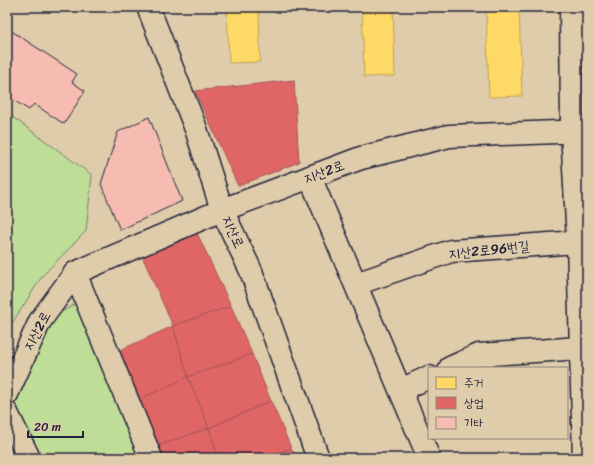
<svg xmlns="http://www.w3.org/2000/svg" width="594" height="465" font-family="Sriracha,'Poor Story',sans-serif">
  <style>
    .green { fill: #bede97; stroke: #708069 }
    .homes { fill: #ffd966; stroke: #bda259 }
    .shops { fill: #e06666; stroke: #a75259 }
    .building { fill: #f7bcb1; stroke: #22223b }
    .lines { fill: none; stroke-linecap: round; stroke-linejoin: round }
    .street-casing { stroke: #22223b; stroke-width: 25 }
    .secondary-casing { stroke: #22223b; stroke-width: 25 }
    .street { stroke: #deccaa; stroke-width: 22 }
    .secondary { stroke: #deccaa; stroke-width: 22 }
    .labels { text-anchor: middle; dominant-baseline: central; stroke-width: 4; stroke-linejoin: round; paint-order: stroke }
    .street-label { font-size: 14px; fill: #22223b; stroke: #deccaa }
  </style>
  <rect width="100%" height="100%" fill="#deccaa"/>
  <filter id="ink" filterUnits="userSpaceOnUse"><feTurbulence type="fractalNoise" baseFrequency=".025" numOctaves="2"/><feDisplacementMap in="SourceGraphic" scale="8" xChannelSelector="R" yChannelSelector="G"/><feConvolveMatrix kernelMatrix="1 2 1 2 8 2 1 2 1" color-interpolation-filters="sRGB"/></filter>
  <g filter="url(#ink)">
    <g class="green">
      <polygon points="574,7 587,7 587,22 575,22"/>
      <polygon points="7,113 92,175 86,231 43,275 7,331"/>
      <polygon points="77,303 144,458 37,458 10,398 51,318"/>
      <polygon points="7,439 16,458 7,458"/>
    </g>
    <g class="homes">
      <polygon points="227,7 259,7 260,62 229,63"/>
      <polygon points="362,7 393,7 395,76 364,77"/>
      <polygon points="486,7 519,7 522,96 489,97"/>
    </g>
    <g class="shops">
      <polygon points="294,80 299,162 238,186 195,91"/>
      <polygon points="197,233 231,306 173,326 142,256"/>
      <polygon points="231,306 252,354 188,377 173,326"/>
      <polygon points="173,326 188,377 136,401 118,351"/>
      <polygon points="252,354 271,401 209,428 188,377"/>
      <polygon points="188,377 209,428 155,447 136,401"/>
      <polygon points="271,401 291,448 266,458 218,458 209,428"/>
      <polygon points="209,428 218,458 159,458 155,447"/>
      <polygon points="291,448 296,458 266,458"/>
    </g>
    <g class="building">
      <polygon points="7,28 77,74 72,82 85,91 64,124 34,104 29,110 7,96"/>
      <polygon points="149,117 182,201 120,230 101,184 118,132"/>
    </g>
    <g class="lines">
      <g class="street-casing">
        <g id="street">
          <polyline points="571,7 572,131 578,242 584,458"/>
          <polyline points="310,177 429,458"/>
          <polyline points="75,273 151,458"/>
          <polyline points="356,284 451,251 578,242"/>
          <polyline points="450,368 479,355 580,348"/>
          <polyline points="401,390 429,377"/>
          <polyline points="7,394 40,321 75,273 222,210 361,158 449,136 587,131"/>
          <polyline points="7,413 29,458"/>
        </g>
      </g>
      <g class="secondary-casing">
        <polyline id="secondary" points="148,7 196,129 222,210 251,271 318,458"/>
      </g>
      <use href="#street" class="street"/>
      <use href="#secondary" class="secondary"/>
    </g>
  </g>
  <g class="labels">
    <g class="street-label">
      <text transform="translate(324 172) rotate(-21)">지산2로</text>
      <text transform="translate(233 232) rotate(65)">지산로</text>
      <text transform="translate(489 250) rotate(-6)">지산2로96번길</text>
      <text transform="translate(37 331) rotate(-62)">지산2로</text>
    </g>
  </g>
  <rect width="594" height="465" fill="none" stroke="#deccaa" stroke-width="24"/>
  <rect x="12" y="12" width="570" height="441" fill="none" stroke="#22223b" stroke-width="1.5" filter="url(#ink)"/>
  <rect x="428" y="367" width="140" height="72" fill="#deccaa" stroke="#93887e"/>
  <rect x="436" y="377" width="20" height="12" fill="#ffd966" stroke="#93887e"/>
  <text x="464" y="387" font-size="12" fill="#22223b">주거</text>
  <rect x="436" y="397" width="20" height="12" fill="#e06666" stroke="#93887e"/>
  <text x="464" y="407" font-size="12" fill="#22223b">상업</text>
  <rect x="436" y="417" width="20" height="12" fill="#f7bcb1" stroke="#93887e"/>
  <text x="464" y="427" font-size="12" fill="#22223b">기타</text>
  <path d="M28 431v6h55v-6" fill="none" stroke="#22223b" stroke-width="2"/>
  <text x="34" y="431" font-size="12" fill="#22223b" stroke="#deccaa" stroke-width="3" paint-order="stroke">20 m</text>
</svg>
